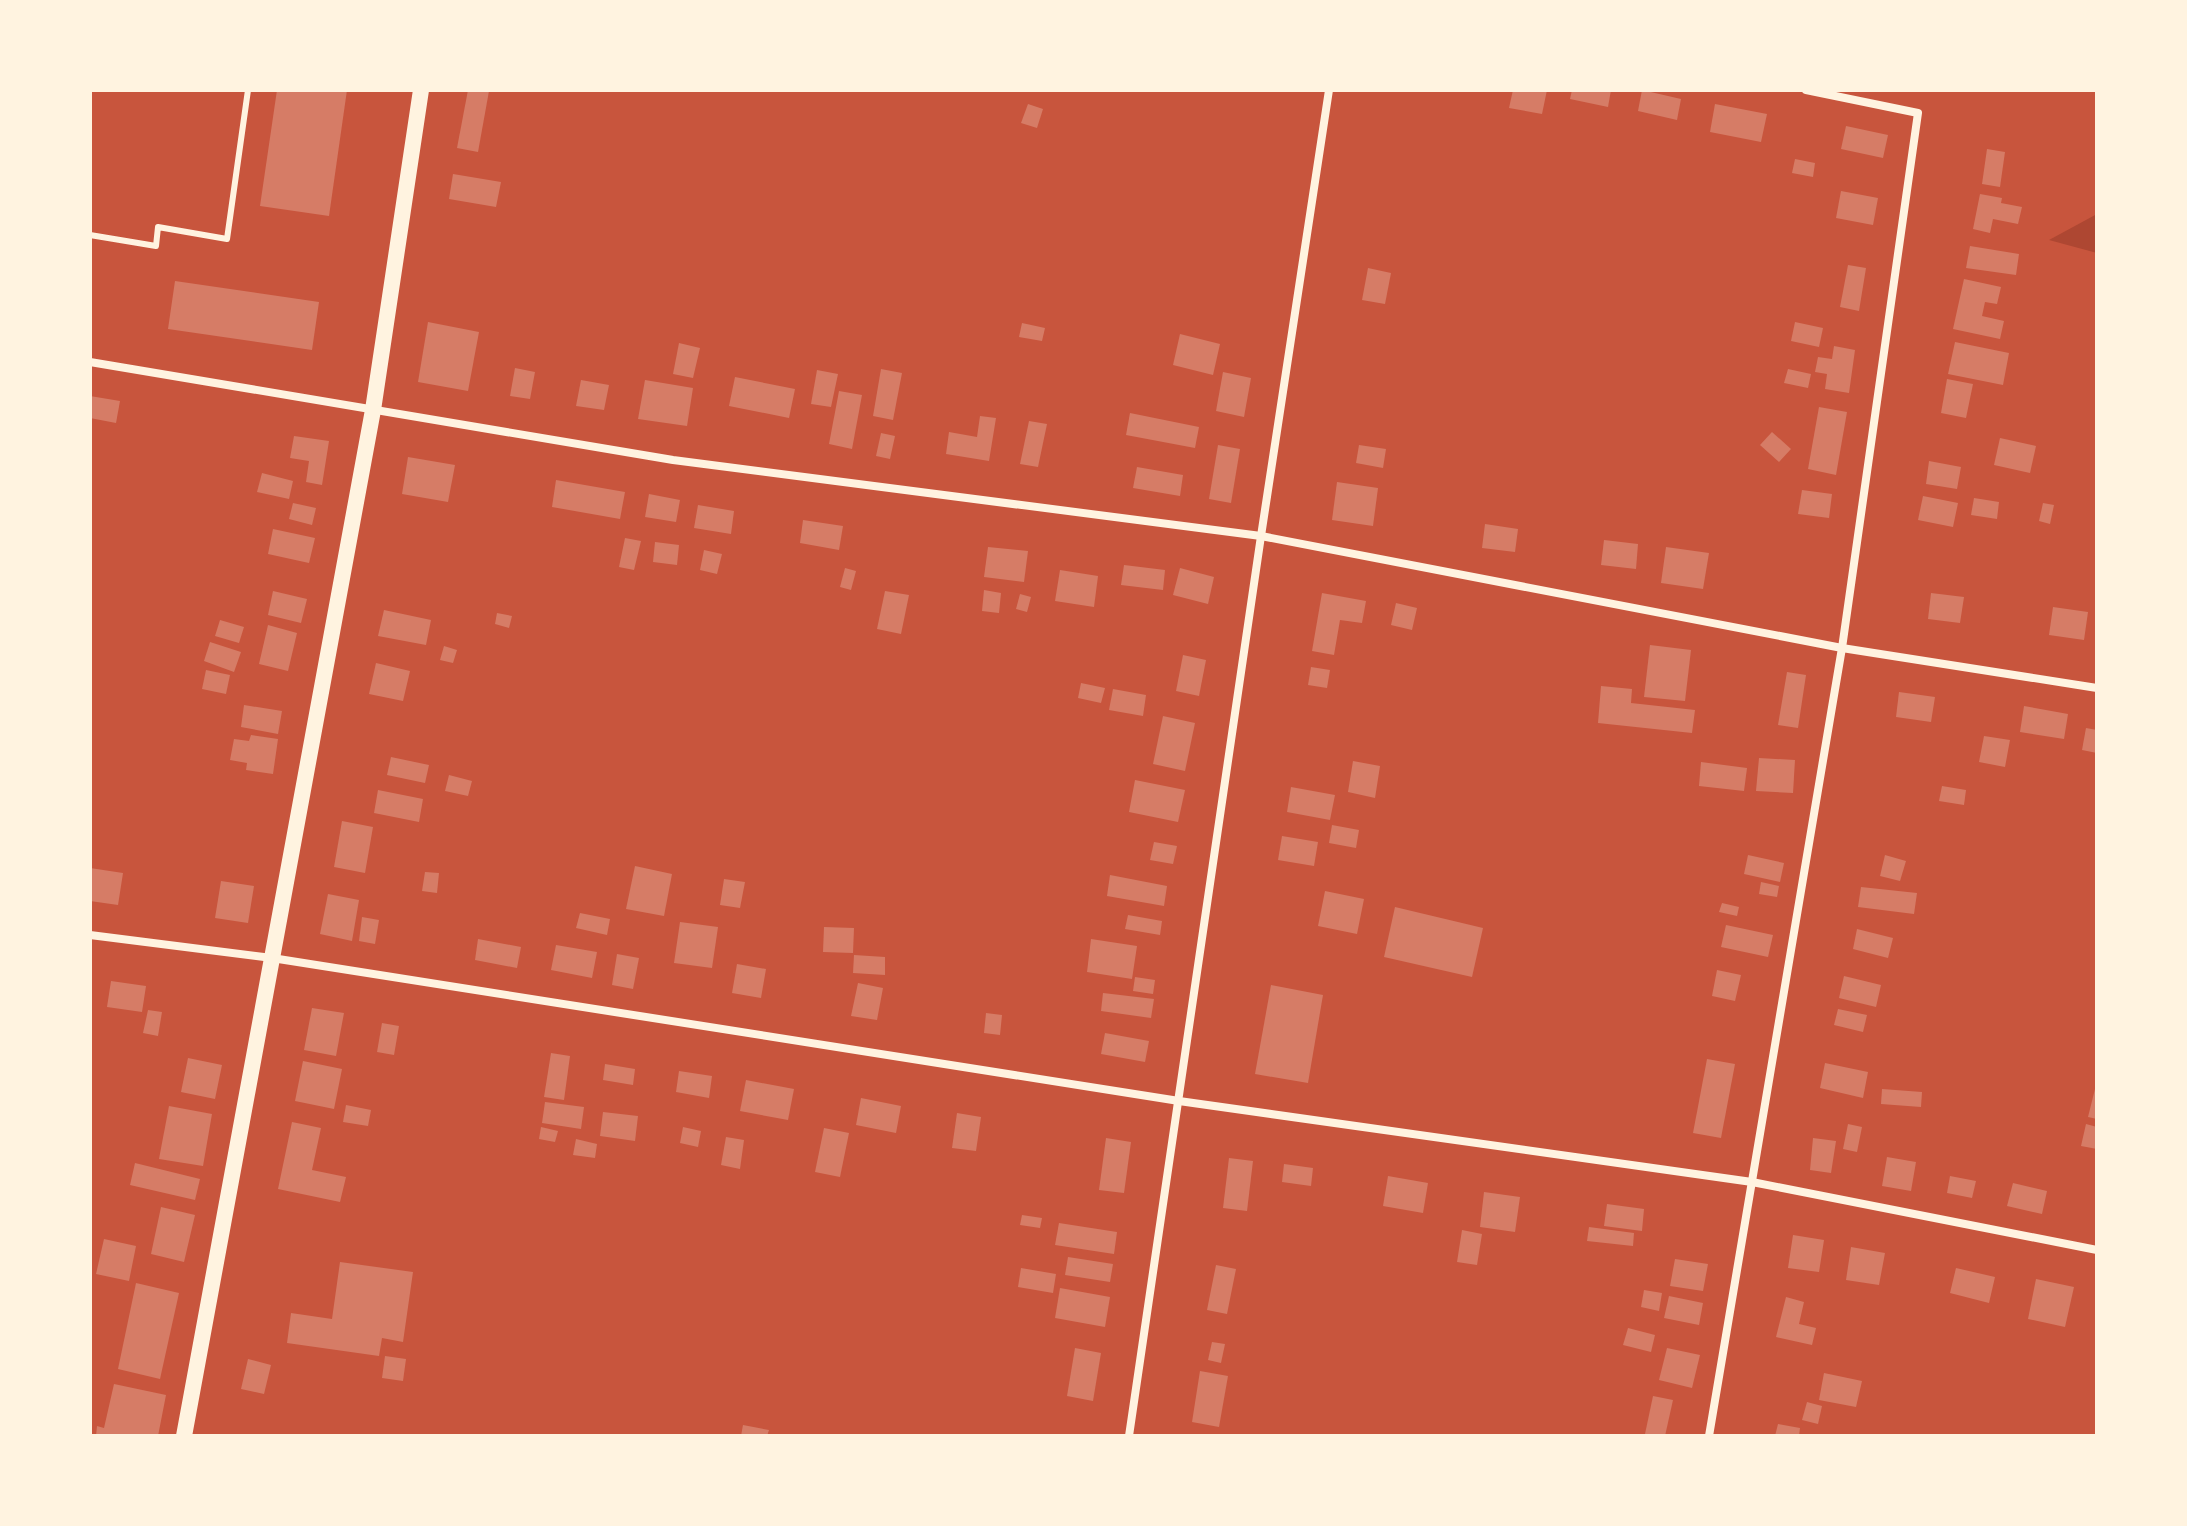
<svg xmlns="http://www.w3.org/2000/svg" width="2187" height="1526" font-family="'PT Sans Narrow',sans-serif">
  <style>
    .green { fill: #ae4732 }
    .building { fill: #d67c66 }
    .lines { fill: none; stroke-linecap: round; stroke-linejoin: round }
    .service { stroke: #fff3e0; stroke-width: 6 }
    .minor { stroke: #fff3e0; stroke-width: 8 }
    .secondary { stroke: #fff3e0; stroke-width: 16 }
  </style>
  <rect width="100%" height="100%" fill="#c8553d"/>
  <polygon class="green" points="2097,214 2097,253 2049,240"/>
  <g class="building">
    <polygon points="277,90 347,90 329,216 260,206"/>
    <polygon points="468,90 489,91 478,152 457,148"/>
    <polygon points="1513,90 1547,90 1542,114 1509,108"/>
    <polygon points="1572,90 1611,90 1608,107 1570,99"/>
    <polygon points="1642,90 1681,99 1677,120 1638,111"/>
    <polygon points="1028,104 1043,109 1037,128 1021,123"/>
    <polygon points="1715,104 1767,114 1761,142 1710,132"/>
    <polygon points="1846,126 1888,135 1883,158 1841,149"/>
    <polygon points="1987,149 2005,152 2000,187 1982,184"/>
    <polygon points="1795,159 1815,163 1813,177 1792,173"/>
    <polygon points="453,174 501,182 496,207 449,199"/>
    <polygon points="1841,191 1878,198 1873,225 1836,218"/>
    <polygon points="1980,194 2002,198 2001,203 2022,207 2018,224 1993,219 1990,233 1973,229"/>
    <polygon points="1970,246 2019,254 2016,275 1966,268"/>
    <polygon points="1848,265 1866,268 1859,311 1840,307"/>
    <polygon points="1368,268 1391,273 1385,304 1362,300"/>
    <polygon points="1964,279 2001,287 1997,304 1985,302 1982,316 2004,321 2000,339 1953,329"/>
    <polygon points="175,281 319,302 312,350 168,329"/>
    <polygon points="428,322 479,332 468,391 418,382"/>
    <polygon points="1795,322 1823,328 1819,347 1791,341"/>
    <polygon points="1022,323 1045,328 1042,341 1019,337"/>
    <polygon points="1180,334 1220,344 1213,375 1173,365"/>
    <polygon points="1955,342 2009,353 2003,385 1948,374"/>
    <polygon points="679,343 700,348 693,378 673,374"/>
    <polygon points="1834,346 1855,350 1849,393 1825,389 1827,374 1815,372 1818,357 1832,359"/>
    <polygon points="515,368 535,372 530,399 510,396"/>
    <polygon points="881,369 902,373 893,420 873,416"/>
    <polygon points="1788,369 1811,374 1808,388 1784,383"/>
    <polygon points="817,370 838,374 831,407 811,404"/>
    <polygon points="1223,372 1251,378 1244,417 1216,411"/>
    <polygon points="735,377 795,389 789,418 729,406"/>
    <polygon points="1947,379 1973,384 1966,418 1941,413"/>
    <polygon points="581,380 609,385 604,410 576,406"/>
    <polygon points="645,380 693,388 687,426 638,419"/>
    <polygon points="839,391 862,395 852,449 829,444"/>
    <polygon points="90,396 120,401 116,423 90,418"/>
    <polygon points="1819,407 1847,412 1836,475 1808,469"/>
    <polygon points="1130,413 1199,427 1195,448 1126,435"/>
    <polygon points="980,416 996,418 989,461 946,454 949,432 977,437"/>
    <polygon points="1029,421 1047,424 1038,467 1020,464"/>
    <polygon points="1772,432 1791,449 1779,462 1760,445"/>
    <polygon points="881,433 895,436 890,459 876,456"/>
    <polygon points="294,436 329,441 322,485 306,482 309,461 290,458"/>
    <polygon points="2000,438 2036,446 2030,473 1994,465"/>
    <polygon points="1218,445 1240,449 1231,503 1209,499"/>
    <polygon points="1359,445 1386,449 1383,468 1356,463"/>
    <polygon points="408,457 455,465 448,502 402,494"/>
    <polygon points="1929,461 1961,467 1957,489 1926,484"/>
    <polygon points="1137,467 1183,475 1180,496 1133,488"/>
    <polygon points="262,473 293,481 289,499 257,492"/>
    <polygon points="556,480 625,492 620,519 552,507"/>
    <polygon points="1337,482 1378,488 1373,526 1332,520"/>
    <polygon points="1802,490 1832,494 1829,518 1798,514"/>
    <polygon points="649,494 680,500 676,522 645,517"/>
    <polygon points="1923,496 1958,503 1953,527 1918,520"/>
    <polygon points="1974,498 1999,502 1997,519 1971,515"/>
    <polygon points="293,503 316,508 312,525 289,519"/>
    <polygon points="2043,503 2054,505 2050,524 2039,521"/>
    <polygon points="698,505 734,511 731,534 694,528"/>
    <polygon points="803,520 843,526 839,550 800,543"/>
    <polygon points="1485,524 1518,529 1515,552 1482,548"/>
    <polygon points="273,529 315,538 309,563 268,554"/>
    <polygon points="625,538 641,541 634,570 619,567"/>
    <polygon points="1604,540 1638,544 1636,569 1601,565"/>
    <polygon points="655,542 679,545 677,565 653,562"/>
    <polygon points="988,547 1028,551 1024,582 984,577"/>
    <polygon points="1666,547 1709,553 1703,589 1661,583"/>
    <polygon points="704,550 722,554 717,574 700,570"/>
    <polygon points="1124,565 1165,570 1163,590 1121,585"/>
    <polygon points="845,568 856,571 851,590 840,587"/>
    <polygon points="1180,568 1214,577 1208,604 1173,595"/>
    <polygon points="1060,570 1098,576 1094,607 1055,601"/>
    <polygon points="984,590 1001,593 999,613 982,611"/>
    <polygon points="273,591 307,599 301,623 268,615"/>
    <polygon points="885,591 909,595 901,634 877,629"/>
    <polygon points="1322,593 1366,601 1362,623 1340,620 1334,655 1312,651"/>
    <polygon points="1931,593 1964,597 1960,623 1928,619"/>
    <polygon points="1020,594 1031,597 1027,612 1016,609"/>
    <polygon points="1396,603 1417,608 1412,630 1391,625"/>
    <polygon points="2053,607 2088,612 2084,640 2049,635"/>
    <polygon points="384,610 431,620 426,645 378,636"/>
    <polygon points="497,613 512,616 509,628 495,624"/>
    <polygon points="220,620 244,627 239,643 215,636"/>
    <polygon points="268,625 297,633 288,671 259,664"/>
    <polygon points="210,642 241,652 234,672 204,661"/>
    <polygon points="1650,645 1691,650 1685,701 1644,697"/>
    <polygon points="444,646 457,650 453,663 440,660"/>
    <polygon points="1183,655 1206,660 1199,696 1176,691"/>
    <polygon points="376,663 410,671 403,701 369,694"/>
    <polygon points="1311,667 1330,670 1327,688 1308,685"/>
    <polygon points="206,670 230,675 226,694 202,689"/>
    <polygon points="1787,672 1806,675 1798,728 1778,725"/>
    <polygon points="1081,683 1105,688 1101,703 1078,698"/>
    <polygon points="1601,686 1632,689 1631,703 1695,710 1692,733 1598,723"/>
    <polygon points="1113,689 1146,695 1143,716 1109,710"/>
    <polygon points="1899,692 1935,697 1931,722 1896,717"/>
    <polygon points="244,705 282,711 278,734 241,727"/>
    <polygon points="2024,706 2068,714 2064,739 2020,732"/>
    <polygon points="1163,716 1195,723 1185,771 1153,764"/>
    <polygon points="2086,728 2097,730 2097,753 2082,750"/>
    <polygon points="251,735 278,739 273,774 246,770 247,763 230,760 234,739 249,741"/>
    <polygon points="1984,736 2010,740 2005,767 1979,762"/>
    <polygon points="391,757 429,765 425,783 387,775"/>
    <polygon points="1759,758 1795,760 1793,793 1756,791"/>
    <polygon points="1353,761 1380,766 1375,798 1348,792"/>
    <polygon points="1701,762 1747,768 1744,791 1699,786"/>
    <polygon points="449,775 472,781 468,796 445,791"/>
    <polygon points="1135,780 1185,790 1178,822 1129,812"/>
    <polygon points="1942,786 1966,790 1964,805 1939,801"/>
    <polygon points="1291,787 1335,795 1330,820 1287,812"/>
    <polygon points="378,790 423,799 419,822 374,813"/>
    <polygon points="342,821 373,827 365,873 334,867"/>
    <polygon points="1332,825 1359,830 1356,848 1329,843"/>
    <polygon points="1282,836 1318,842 1314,866 1278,860"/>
    <polygon points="1154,842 1177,846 1173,864 1150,860"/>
    <polygon points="1748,855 1784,863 1780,882 1744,874"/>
    <polygon points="1885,855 1906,861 1900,881 1880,876"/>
    <polygon points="635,866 672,874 664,916 626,909"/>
    <polygon points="90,868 123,873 118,905 90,901"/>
    <polygon points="425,872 439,873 437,893 422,891"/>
    <polygon points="1110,875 1167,886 1164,906 1107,896"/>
    <polygon points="724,879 745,882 740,908 720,905"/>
    <polygon points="221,881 254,886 248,923 215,918"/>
    <polygon points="1761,882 1779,886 1777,897 1759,894"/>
    <polygon points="1861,887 1917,893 1914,914 1858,907"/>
    <polygon points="1325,891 1364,899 1357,934 1318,926"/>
    <polygon points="328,894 359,900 352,941 320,934"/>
    <polygon points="1722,903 1739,907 1737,916 1719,912"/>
    <polygon points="1395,907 1483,928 1472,977 1384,957"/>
    <polygon points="580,913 610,919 607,935 576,928"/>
    <polygon points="1128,915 1162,921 1160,935 1125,929"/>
    <polygon points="362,917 379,920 375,944 359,941"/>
    <polygon points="680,922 718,927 712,968 674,963"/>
    <polygon points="1726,925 1773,935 1768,957 1721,947"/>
    <polygon points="824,927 854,928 853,953 823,952"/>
    <polygon points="1857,929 1893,938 1888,958 1853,949"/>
    <polygon points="478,939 521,947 517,968 475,960"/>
    <polygon points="1091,939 1137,946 1132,979 1087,972"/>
    <polygon points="556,945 597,952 592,978 551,970"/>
    <polygon points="617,954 639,958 633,989 612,985"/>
    <polygon points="854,955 885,957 885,975 853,973"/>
    <polygon points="737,964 766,969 761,998 732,993"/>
    <polygon points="1717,970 1741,975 1735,1001 1712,996"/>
    <polygon points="1844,976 1881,985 1876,1007 1839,998"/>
    <polygon points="1135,977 1155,980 1153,994 1133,991"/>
    <polygon points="111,981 146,986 142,1012 107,1007"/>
    <polygon points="858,983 883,988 877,1020 851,1016"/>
    <polygon points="1271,985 1323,995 1308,1083 1255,1074"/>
    <polygon points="1103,993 1154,999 1151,1018 1101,1011"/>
    <polygon points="312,1008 344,1013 336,1056 304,1050"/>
    <polygon points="1838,1009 1867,1015 1863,1032 1834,1025"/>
    <polygon points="148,1010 162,1012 158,1036 143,1033"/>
    <polygon points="986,1013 1002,1015 1000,1035 984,1033"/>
    <polygon points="382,1023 399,1026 394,1055 377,1052"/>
    <polygon points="1105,1033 1149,1041 1145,1062 1101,1054"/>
    <polygon points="551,1053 570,1056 564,1100 544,1097"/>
    <polygon points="188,1058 222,1065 215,1099 181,1092"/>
    <polygon points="1707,1059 1735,1064 1721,1138 1693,1133"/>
    <polygon points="303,1061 342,1069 334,1109 295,1101"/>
    <polygon points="1825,1063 1868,1072 1863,1098 1820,1088"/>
    <polygon points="605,1064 635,1069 633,1085 603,1080"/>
    <polygon points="679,1071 712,1076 709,1098 676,1092"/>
    <polygon points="746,1080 794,1089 788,1120 740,1111"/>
    <polygon points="2096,1085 2097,1085 2097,1119 2088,1117"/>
    <polygon points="1882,1089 1922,1092 1921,1107 1881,1104"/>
    <polygon points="861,1098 901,1106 896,1133 856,1125"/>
    <polygon points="545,1102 584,1107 581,1129 542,1123"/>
    <polygon points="346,1105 371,1110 368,1126 343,1122"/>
    <polygon points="169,1106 212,1114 203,1166 159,1159"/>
    <polygon points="603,1112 638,1116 635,1141 600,1136"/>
    <polygon points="957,1113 981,1117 976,1151 952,1148"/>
    <polygon points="292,1122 321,1128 312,1170 346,1177 340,1202 278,1189"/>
    <polygon points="1848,1124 1862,1127 1857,1152 1843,1149"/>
    <polygon points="2086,1124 2097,1127 2097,1149 2081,1146"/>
    <polygon points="541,1127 558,1131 555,1142 539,1139"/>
    <polygon points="683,1127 701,1131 698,1147 680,1143"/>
    <polygon points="824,1128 849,1133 840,1177 815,1172"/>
    <polygon points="726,1137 744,1140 740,1169 721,1165"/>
    <polygon points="1106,1138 1131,1142 1124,1193 1099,1190"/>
    <polygon points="1813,1138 1836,1141 1831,1173 1810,1170"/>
    <polygon points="576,1139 597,1144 595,1158 573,1155"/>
    <polygon points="1887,1157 1916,1162 1911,1191 1882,1186"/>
    <polygon points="1229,1158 1253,1161 1247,1211 1223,1208"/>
    <polygon points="135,1163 200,1179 195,1200 130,1185"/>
    <polygon points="1284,1164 1313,1168 1311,1186 1282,1182"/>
    <polygon points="1388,1176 1428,1183 1423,1213 1383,1206"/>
    <polygon points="1950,1176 1976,1181 1972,1198 1947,1193"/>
    <polygon points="2013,1183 2047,1191 2042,1214 2007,1206"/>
    <polygon points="1484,1192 1520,1197 1515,1232 1480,1227"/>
    <polygon points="1607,1204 1644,1209 1642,1231 1604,1226"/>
    <polygon points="161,1207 195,1215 184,1262 151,1254"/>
    <polygon points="1022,1215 1042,1218 1040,1228 1020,1225"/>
    <polygon points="1059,1223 1117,1232 1114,1254 1055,1245"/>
    <polygon points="1589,1227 1634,1233 1633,1246 1587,1241"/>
    <polygon points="1462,1230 1482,1234 1477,1265 1457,1262"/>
    <polygon points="1793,1235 1824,1240 1819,1272 1788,1268"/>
    <polygon points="104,1239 136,1246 129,1281 96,1274"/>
    <polygon points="1851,1247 1885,1253 1879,1285 1846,1280"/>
    <polygon points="1068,1257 1113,1264 1110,1282 1065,1275"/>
    <polygon points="1675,1259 1708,1264 1703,1291 1670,1286"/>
    <polygon points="340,1262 413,1272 403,1342 382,1338 379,1356 287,1343 291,1313 332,1319"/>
    <polygon points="1216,1265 1236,1269 1227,1314 1207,1310"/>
    <polygon points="1021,1268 1056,1274 1053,1293 1018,1287"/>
    <polygon points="1956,1268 1995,1277 1989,1303 1950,1293"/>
    <polygon points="2036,1279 2074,1287 2065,1327 2028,1319"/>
    <polygon points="136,1283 179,1293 160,1379 118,1369"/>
    <polygon points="1060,1288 1110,1297 1105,1327 1055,1318"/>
    <polygon points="1644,1290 1662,1293 1659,1311 1641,1307"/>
    <polygon points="1669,1296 1703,1303 1699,1325 1664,1318"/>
    <polygon points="1786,1297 1804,1302 1799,1324 1816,1328 1812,1345 1776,1337"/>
    <polygon points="1628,1328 1655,1335 1651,1352 1623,1345"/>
    <polygon points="1212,1342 1225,1344 1221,1363 1208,1360"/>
    <polygon points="1075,1348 1101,1353 1093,1401 1067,1396"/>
    <polygon points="1667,1348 1700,1355 1692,1388 1659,1380"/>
    <polygon points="385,1356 406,1359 403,1381 382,1378"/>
    <polygon points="248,1359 271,1365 264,1394 241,1389"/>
    <polygon points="1200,1371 1228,1376 1219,1427 1192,1422"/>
    <polygon points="1824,1373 1862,1381 1856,1407 1819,1400"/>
    <polygon points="114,1384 166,1395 158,1436 96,1436 97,1426 104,1428"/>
    <polygon points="1653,1396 1673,1400 1665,1436 1645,1434"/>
    <polygon points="1807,1402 1822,1406 1818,1424 1802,1420"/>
    <polygon points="1778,1424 1800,1428 1799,1436 1775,1436"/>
    <polygon points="743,1425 769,1430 767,1436 741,1436"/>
  </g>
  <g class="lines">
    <polyline class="service" points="90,235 156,246 158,227 227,239 248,90"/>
    <g class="minor">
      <polyline points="90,362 673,460 1261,536 1842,648 2097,688"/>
      <polyline points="90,935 272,958 1179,1101 1752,1182 2097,1250"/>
      <polyline points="1129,1436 1261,536 1329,90"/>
      <polyline points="1709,1436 1842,648 1918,113 1806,90"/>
    </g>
    <polyline class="secondary" points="184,1436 373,410 421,90"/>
  </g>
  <rect width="2187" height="1526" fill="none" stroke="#fff3e0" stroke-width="184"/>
</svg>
